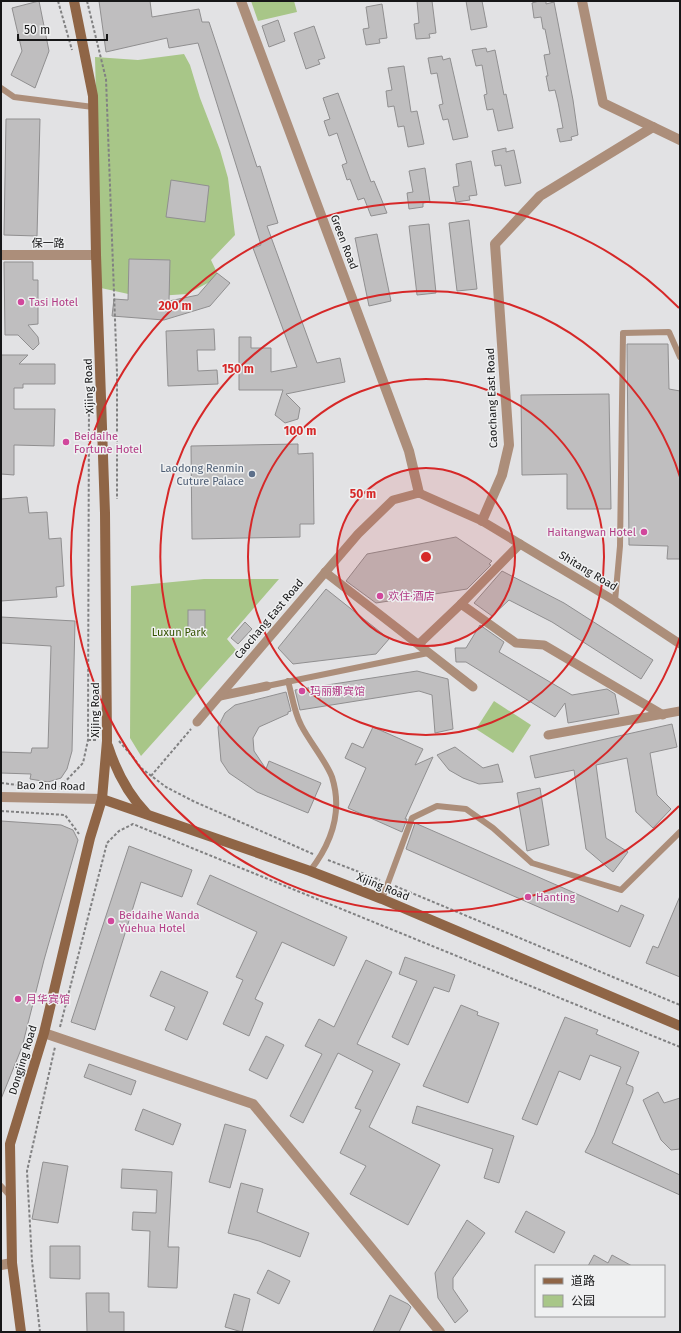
<svg xmlns="http://www.w3.org/2000/svg" width="681" height="1333" font-family="'Fira Sans','Noto Sans SC',sans-serif">
  <style>
    .green { fill: #a8c688 }
    .building { fill: #bfbebf; stroke: #908f90 }
    .lines { fill: none; stroke-linecap: round; stroke-linejoin: round }
    .path { stroke: #818182; stroke-width: 2; stroke-dasharray: 3 2; stroke-linecap: butt }
    .service { stroke: #ac8e7a; stroke-width: 6 }
    .pedestrian { stroke: #ac8e7a; stroke-width: 9 }
    .minor { stroke: #ac8e7a; stroke-width: 10 }
    .tertiary { stroke: #ac8e7a; stroke-width: 10 }
    .secondary { stroke: #8f6546; stroke-width: 10 }
    .ring { fill: none; stroke: #d62828; stroke-width: 2 }
    .hotel-dot { fill: #d1479c; stroke: #eff0f1; stroke-width: 1.5 }
    .service-dot { fill: #5c6f8a; stroke: #eff0f1; stroke-width: 1.5 }
    .labels { text-anchor: middle; dominant-baseline: central; stroke-width: 3; stroke-linejoin: round; paint-order: stroke }
    .street-label { font-size: 11px; fill: #171718; stroke: #eff0f1 }
    .hotel-label { font-size: 11px; fill: #b23c85; stroke: #eff0f1; text-anchor: start }
    .service-label { font-size: 11px; fill: #4e5e75; stroke: #eff0f1; text-anchor: end }
    .park-label { font-size: 11px; fill: #345200; stroke: #eff0f1 }
    .centre { fill: #d62828; stroke: #eff0f1; stroke-width: 2 }
    .ring-label { font-size: 12px; text-anchor: middle; font-weight: bold; fill: #d62828; stroke: #eff0f1; stroke-width: 3; stroke-linejoin: round; paint-order: stroke }
  </style>
  <rect width="100%" height="100%" fill="#e2e2e4"/>
  <g class="green">
    <polygon points="251,1 294,1 297,12 258,21"/>
    <polygon points="184,54 190,65 200,98 220,150 228,178 235,235 211,260 219,277 187,294 142,297 101,288 95,57 138,60"/>
    <polygon points="204,579 279,579 227,639 236,650 141,756 130,738 131,586"/>
    <polygon points="494,701 531,725 513,753 476,729"/>
  </g>
  <g class="building">
    <polygon points="39,1 49,51 35,88 11,75 22,51 12,8"/>
    <polygon points="99,1 150,1 152,17 199,9 202,22 209,22 257,167 260,166 278,223 267,226 317,363 340,358 345,382 286,394 300,408 298,419 285,423 275,415 283,390 239,390 239,337 251,337 251,348 271,348 271,372 297,367 253,248 261,245 198,43 169,48 167,38 106,52"/>
    <polygon points="417,1 432,1 436,33 429,34 430,38 416,39 414,24 419,23"/>
    <polygon points="466,1 482,1 487,27 471,30"/>
    <polygon points="539,1 546,1 546,4 554,2 573,100 578,135 571,137 572,140 560,142 557,129 563,128 558,102 555,90 549,91 546,76 548,76 544,55 550,54 545,29 543,29 541,17 534,18 532,3"/>
    <polygon points="382,4 387,38 379,39 380,43 366,45 363,29 369,28 366,7"/>
    <polygon points="278,20 285,41 269,47 262,26"/>
    <polygon points="314,26 325,58 318,60 320,64 306,69 294,33"/>
    <polygon points="486,48 487,52 495,50 504,95 506,94 513,128 498,131 493,109 487,110 484,95 487,94 482,65 476,66 472,50"/>
    <polygon points="442,56 443,60 450,58 468,137 453,140 448,119 443,120 439,105 443,104 437,73 431,74 428,58"/>
    <polygon points="404,66 411,112 417,111 424,144 408,147 404,126 398,127 394,106 388,107 386,91 392,90 388,68"/>
    <polygon points="338,93 371,182 374,181 387,213 371,216 364,198 358,200 350,179 347,180 342,165 347,163 337,133 329,136 324,121 330,119 323,98"/>
    <polygon points="6,119 40,119 37,236 4,235"/>
    <polygon points="506,148 506,152 514,150 521,183 505,186 501,165 495,166 492,151"/>
    <polygon points="471,161 477,195 469,196 470,200 456,202 453,187 459,186 456,164"/>
    <polygon points="425,168 430,202 423,203 423,207 409,209 407,193 413,192 409,171"/>
    <polygon points="171,180 209,186 205,222 166,217"/>
    <polygon points="469,220 477,289 457,291 449,223"/>
    <polygon points="429,224 436,293 417,295 409,226"/>
    <polygon points="377,234 391,301 369,306 355,238"/>
    <polygon points="129,259 170,260 169,301 198,295 217,273 230,283 210,306 164,320 112,316 114,299 128,300"/>
    <polygon points="4,262 33,262 33,280 38,280 38,324 28,325 38,337 39,344 33,350 18,335 5,335"/>
    <polygon points="214,329 215,350 197,350 198,371 217,370 218,384 168,386 166,331"/>
    <polygon points="627,344 668,344 669,389 680,391 680,559 667,559 668,546 629,545"/>
    <polygon points="1,355 28,355 19,364 55,364 55,384 23,384 23,388 14,388 14,409 55,409 54,446 14,445 14,475 1,474"/>
    <polygon points="609,394 611,509 567,509 567,474 522,475 521,395"/>
    <polygon points="298,444 298,454 313,453 314,524 300,524 300,537 192,539 191,446"/>
    <polygon points="27,497 29,513 47,512 49,539 61,538 64,586 56,587 57,597 1,601 1,499"/>
    <polygon points="456,537 492,561 489,564 491,565 467,589 376,603 346,581 367,554"/>
    <polygon points="502,571 564,603 653,660 641,679 552,622 509,600 492,616 474,603"/>
    <polygon points="326,589 389,639 376,654 293,664 278,648"/>
    <rect x="188" y="610" width="17" height="22"/>
    <polygon points="1,617 75,621 72,751 67,769 61,778 48,782 30,779 31,774 1,773 1,752 31,753 32,748 48,748 51,646 1,643"/>
    <polygon points="245,622 252,629 238,644 231,638"/>
    <polygon points="480,625 504,642 499,652 572,695 607,689 615,694 619,714 568,723 565,703 555,717 466,662 456,662 455,648 466,648"/>
    <polygon points="417,671 448,679 453,729 435,733 432,695 419,691 300,710 295,690"/>
    <polygon points="286,692 291,711 288,712 288,714 259,727 253,738 254,751 266,769 269,761 321,783 308,813 257,792 229,773 221,761 218,727 225,713 235,705"/>
    <polygon points="672,724 677,747 650,753 657,795 671,809 653,828 636,812 627,758 596,765 606,838 628,852 613,872 586,849 574,770 535,778 530,756"/>
    <polygon points="373,727 423,749 415,765 433,757 405,819 407,819 402,832 348,808 366,768 345,758 352,743 363,748"/>
    <polygon points="455,747 483,768 498,764 503,782 479,784 463,778 449,770 437,755"/>
    <polygon points="540,788 549,845 527,851 517,793"/>
    <polygon points="1,821 61,825 73,830 78,840 44,960 22,1047 1,1099"/>
    <polygon points="415,823 618,912 621,905 644,915 630,947 406,849"/>
    <polygon points="129,846 192,870 182,897 141,882 95,1030 71,1022"/>
    <polygon points="210,875 347,937 334,966 282,942 255,999 263,1003 249,1036 223,1024 243,980 236,977 257,932 197,904"/>
    <polygon points="680,896 680,977 646,963 653,946 658,948"/>
    <polygon points="405,957 455,975 449,992 434,987 408,1045 392,1037 417,981 399,974"/>
    <polygon points="366,960 392,972 357,1044 400,1064 369,1127 440,1165 408,1225 350,1194 366,1166 340,1153 361,1110 355,1108 373,1071 338,1053 303,1123 290,1116 322,1054 305,1046 319,1019 334,1027"/>
    <polygon points="161,971 208,992 187,1040 165,1030 175,1007 150,996"/>
    <polygon points="461,1005 478,1012 477,1015 499,1023 468,1103 423,1086"/>
    <polygon points="565,1017 598,1030 596,1034 639,1052 626,1084 633,1087 633,1091 612,1143 680,1175 680,1195 585,1152 594,1135 621,1067 590,1055 580,1080 559,1071 537,1125 522,1119"/>
    <polygon points="266,1036 284,1045 267,1079 249,1070"/>
    <polygon points="89,1064 136,1081 131,1095 84,1077"/>
    <polygon points="658,1092 664,1103 680,1098 680,1149 671,1150 661,1140 643,1100"/>
    <polygon points="417,1106 514,1136 499,1183 484,1178 493,1149 412,1123"/>
    <polygon points="143,1109 181,1124 173,1145 135,1130"/>
    <polygon points="225,1124 246,1130 230,1188 209,1182"/>
    <polygon points="43,1162 68,1166 58,1223 32,1219"/>
    <polygon points="122,1169 172,1172 168,1247 179,1247 177,1288 148,1287 150,1231 132,1230 133,1212 156,1213 157,1190 121,1188"/>
    <polygon points="241,1183 263,1189 257,1212 309,1233 300,1257 259,1241 228,1233"/>
    <polygon points="526,1211 565,1232 554,1253 515,1232"/>
    <polygon points="467,1220 485,1233 453,1278 453,1289 468,1311 455,1323 438,1298 435,1273"/>
    <polygon points="50,1246 80,1246 80,1279 50,1278"/>
    <polygon points="594,1255 608,1263 612,1255 632,1266 588,1266"/>
    <polygon points="268,1270 290,1281 279,1304 257,1293"/>
    <polygon points="86,1293 109,1293 109,1312 124,1312 124,1332 87,1332"/>
    <polygon points="234,1294 250,1299 242,1332 225,1327"/>
    <polygon points="390,1295 408,1304 411,1307 399,1332 373,1332"/>
  </g>
  <g class="lines">
    <g class="path">
      <polyline points="58,1 72,50"/>
      <polyline points="87,1 106,79 117,373 117,499"/>
      <polyline points="88,740 97,740"/>
      <polyline points="119,741 133,757 141,768 166,787 193,801 313,854"/>
      <polyline points="151,776 191,729"/>
      <polyline points="1,783 27,786"/>
      <polyline points="60,787 83,763 88,740 89,393"/>
      <polyline points="1,811 65,815 79,834"/>
      <polyline points="328,860 380,880"/>
      <polyline points="395,886 680,1005"/>
      <polyline points="60,1027 107,843 119,831 133,824 680,1047"/>
      <polyline points="40,1332 32,1261 27,1171 55,1047"/>
    </g>
    <g class="service">
      <polyline points="1,88 14,97 93,107"/>
      <polyline points="615,601 620,546 623,333 669,332 680,357"/>
      <path d="M288 681C292 695 294 712 301 725 309 741 326 761 332 777 343 812 331 844 310 871"/>
      <polyline points="267,686 428,653"/>
      <polyline points="382,899 412,818 437,806 466,809 493,828 532,863 621,890 680,832"/>
      <polyline points="1,1186 11,1197"/>
    </g>
    <g class="pedestrian">
      <polyline points="325,572 473,687"/>
      <polyline points="461,604 520,544"/>
      <polyline points="419,644 461,604 516,643 544,645 663,715"/>
      <polyline points="220,696 267,686"/>
      <polyline points="197,722 358,534 393,500 419,493 482,521 615,601 680,644"/>
      <polyline points="548,735 680,711"/>
    </g>
    <g class="minor">
      <polyline points="241,1 409,451 419,493"/>
      <polyline points="582,1 603,103 680,140"/>
      <polyline points="1,255 96,255"/>
      <polyline points="482,521 502,475 509,445 495,244 540,196 653,127"/>
      <polyline points="44,1033 253,1104 440,1332"/>
      <polyline points="1,1265 12,1263"/>
    </g>
    <polyline class="tertiary" points="1,797 102,799"/>
    <g class="secondary">
      <path d="M108 746C116 771 128 794 146 813"/>
      <polyline points="102,799 310,871 382,899 680,1026"/>
      <polyline points="21,1332 12,1263 10,1144 44,1033 90,838 102,799 107,741 105,513 96,255 93,96 74,1"/>
    </g>
  </g>
  <circle cx="426" cy="557" r="89" fill="#d62828" fill-opacity=".12"/>
  <g class="ring">
    <circle cx="426" cy="557" r="89"/>
    <circle cx="426" cy="557" r="178"/>
    <path d="M680 637A266 266 0 1 1 680 477"/>
    <path d="M679 806A355 355 0 1 1 679 308"/>
  </g>
  <g class="hotel-dot">
    <circle cx="21" cy="302" r="4"/>
    <circle cx="66" cy="442" r="4"/>
    <circle cx="644" cy="532" r="4"/>
    <circle cx="380" cy="596" r="4"/>
    <circle cx="302" cy="691" r="4"/>
    <circle cx="528" cy="897" r="4"/>
    <circle cx="111" cy="921" r="4"/>
    <circle cx="18" cy="999" r="4"/>
  </g>
  <circle class="service-dot" cx="252" cy="474" r="4"/>
  <g class="labels">
    <g class="street-label">
      <text transform="translate(344 242) rotate(69)">Green Road</text>
      <text x="48" y="243">保一路</text>
      <text transform="translate(89 386) rotate(-92)">Xijing Road</text>
      <text transform="translate(492 398) rotate(-92)">Caochang East Road</text>
      <text transform="translate(588 571) rotate(31)">Shitang Road</text>
      <text transform="translate(269 619) rotate(-50)">Caochang East Road</text>
      <text transform="translate(95 710) rotate(-90)">Xijing Road</text>
      <text transform="translate(51 786) rotate(1)">Bao 2nd Road</text>
      <text transform="translate(383 887) rotate(22)">Xijing Road</text>
      <text transform="translate(23 1060) rotate(-73)">Dongjing Road</text>
    </g>
    <g class="hotel-label">
      <text x="29" y="302">Tasi Hotel</text>
      <text x="74" y="436">Beidaihe<tspan x="74" dy="13">Fortune Hotel</tspan></text>
      <text x="636" y="532" text-anchor="end">Haitangwan Hotel</text>
      <text x="388" y="596">欢住·酒店</text>
      <text x="310" y="691">玛丽娜宾馆</text>
      <text x="536" y="897">Hanting</text>
      <text x="119" y="915">Beidaihe Wanda<tspan x="119" dy="13">Yuehua Hotel</tspan></text>
      <text x="26" y="999">月华宾馆</text>
    </g>
    <g class="service-label">
      <text x="244" y="468">Laodong Renmin<tspan x="244" dy="13">Cuture Palace</tspan></text>
    </g>
    <g class="park-label">
      <text x="179" y="632">Luxun Park</text>
    </g>
  </g>
  <circle cx="426" cy="557" r="6" class="centre"/>
  <g class="ring-label">
    <text x="175" y="310">200 m</text>
    <text x="238" y="373">150 m</text>
    <text x="300" y="435">100 m</text>
    <text x="363" y="498">50 m</text>
  </g>
  <rect width="681" height="1333" fill="none" stroke="#171718" stroke-width="4"/>
  <rect x="535" y="1265" width="130" height="52" fill="#eff0f1" stroke="#99999a"/>
  <rect x="543" y="1278" width="20" height="6" fill="#8f6546" stroke="#99999a"/>
  <text x="571" y="1285" font-size="12" fill="#171718">道路</text>
  <rect x="543" y="1295" width="20" height="12" fill="#a8c688" stroke="#99999a"/>
  <text x="571" y="1305" font-size="12" fill="#171718">公园</text>
  <path d="M18 34v6h89v-6" fill="none" stroke="#171718" stroke-width="2"/>
  <text x="24" y="34" font-size="12" fill="#171718" stroke="#eff0f1" stroke-width="3" paint-order="stroke">50 m</text>
</svg>
